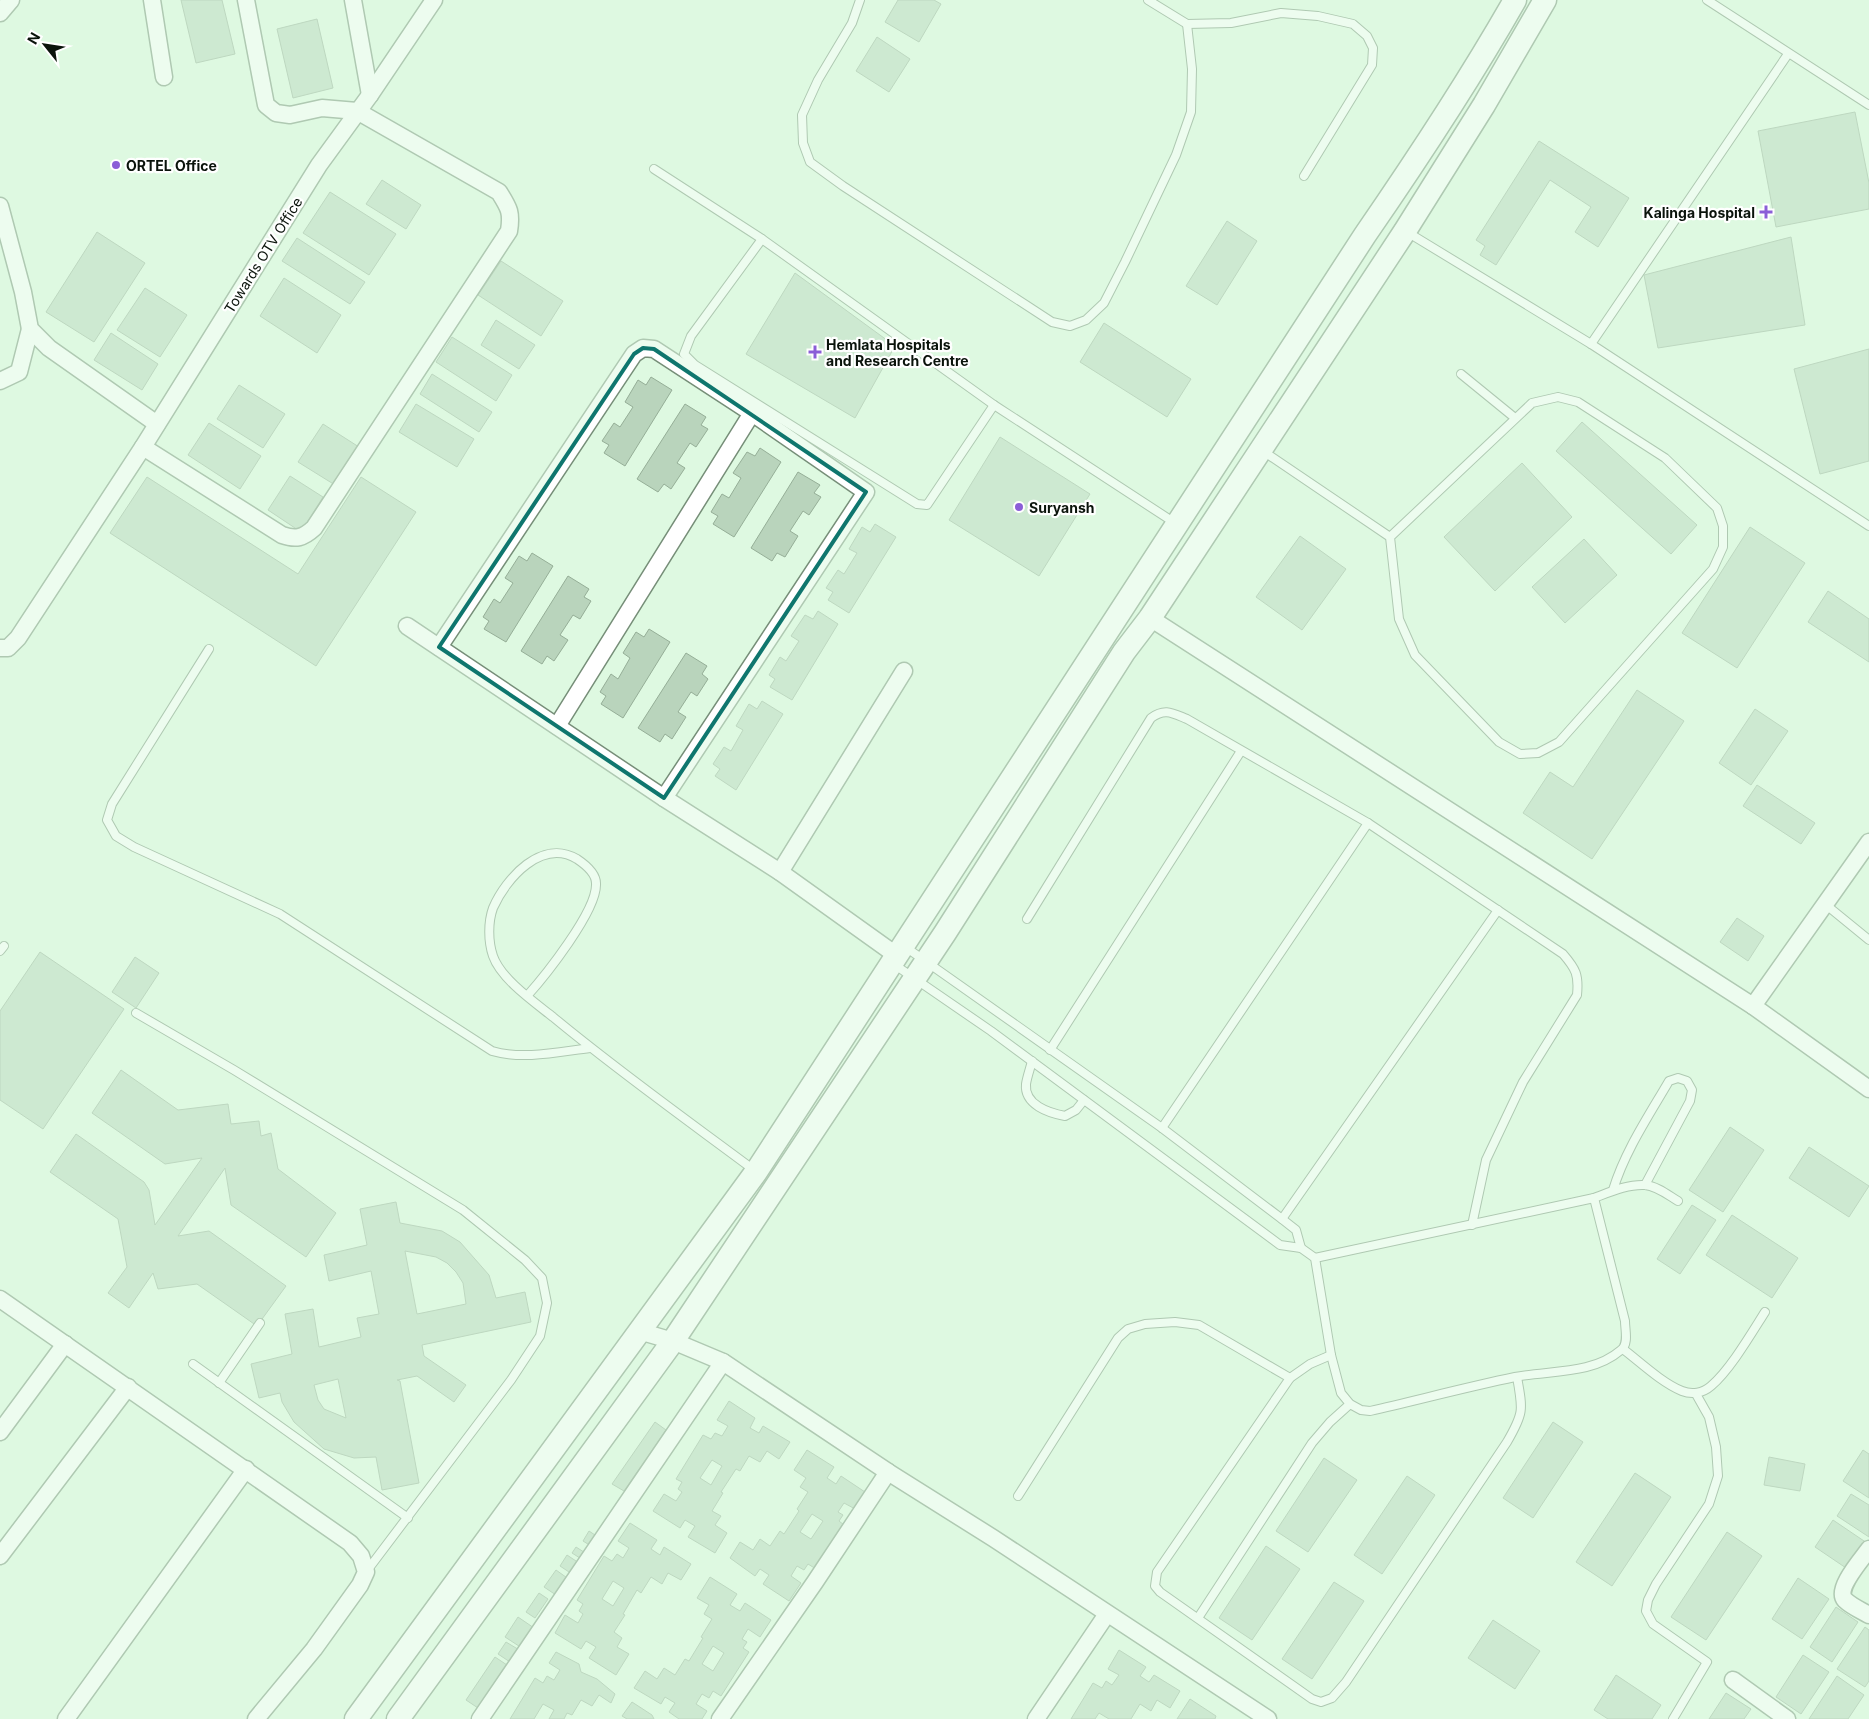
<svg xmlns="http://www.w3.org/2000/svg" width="1869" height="1719" font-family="Inter,sans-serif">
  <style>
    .building { fill: #b9d4bc; stroke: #95ae97; fill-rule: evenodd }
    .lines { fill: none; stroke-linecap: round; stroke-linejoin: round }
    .lane-casing { stroke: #768e78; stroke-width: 10 }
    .street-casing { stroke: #768e78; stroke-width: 19 }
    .secondary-casing { stroke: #768e78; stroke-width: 25 }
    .lane { stroke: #fff; stroke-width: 8 }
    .street { stroke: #fff; stroke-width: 16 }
    .secondary { stroke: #fff; stroke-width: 22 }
    .marked { fill: none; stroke: #0f766e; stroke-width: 4; stroke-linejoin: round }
    .poi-dot { fill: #8b5ed7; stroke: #fff; stroke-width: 2 }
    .labels { text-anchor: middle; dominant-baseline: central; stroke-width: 4.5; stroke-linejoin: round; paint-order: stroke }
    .poi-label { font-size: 14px; font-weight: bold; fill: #0a130b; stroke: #fff; text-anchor: start }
    .street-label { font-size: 14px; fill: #0a130b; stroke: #fff }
  </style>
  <rect width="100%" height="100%" fill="#def9e1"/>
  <g class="building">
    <polygon points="181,0 222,0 235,54 196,63"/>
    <polygon points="898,0 934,0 941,4 919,42 885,22"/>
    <polygon points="317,19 333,88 293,98 277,29"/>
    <polygon points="877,37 910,59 889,92 856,71"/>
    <polygon points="1855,112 1869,183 1869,209 1776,227 1758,131"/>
    <polygon points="1539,141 1629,198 1598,247 1575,232 1591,207 1550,180 1496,265 1480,255 1485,246 1476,240"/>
    <polygon points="382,180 421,205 406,229 366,204"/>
    <polygon points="330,192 396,234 369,275 303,233"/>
    <polygon points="1227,221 1257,241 1217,305 1186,286"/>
    <polygon points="97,232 145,263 94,342 46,312"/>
    <polygon points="1791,237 1805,325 1658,348 1644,275"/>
    <polygon points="297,238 365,282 350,304 282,261"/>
    <polygon points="501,261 563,301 541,336 478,295"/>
    <polygon points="795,273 895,346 855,418 746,354"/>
    <polygon points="284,278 341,315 317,353 260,316"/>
    <polygon points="145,288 187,315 160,357 117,330"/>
    <polygon points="496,320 535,345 519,369 481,345"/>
    <polygon points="1104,323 1191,379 1167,417 1080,362"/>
    <polygon points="111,333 158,364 142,390 94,360"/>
    <polygon points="452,337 512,375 496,401 436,362"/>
    <polygon points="1869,349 1869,461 1820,474 1794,369"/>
    <polygon points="432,374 492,412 479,432 420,394"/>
    <polygon points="651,377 672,390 625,466 604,453 609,445 602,441 614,423 620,427 633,407 625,402 638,380 646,385"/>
    <polygon points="239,385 285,414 263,448 217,419"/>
    <polygon points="416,404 474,439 457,467 399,432"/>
    <polygon points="685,404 706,417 701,425 708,429 696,447 690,443 677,463 685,468 671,489 664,484 658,492 637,479"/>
    <polygon points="1582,422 1697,525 1671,554 1556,451"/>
    <polygon points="209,423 261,456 240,489 188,455"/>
    <polygon points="323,424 359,447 335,485 298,462"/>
    <polygon points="1000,437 1090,494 1039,576 949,520"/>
    <polygon points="760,448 781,462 734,537 713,524 718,516 711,512 722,494 729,498 741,478 733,473 747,452 755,456"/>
    <polygon points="1522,463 1572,517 1495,591 1444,537"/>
    <polygon points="798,472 820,485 814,493 821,497 809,515 803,511 790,531 798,536 785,557 777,553 772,561 751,548"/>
    <polygon points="290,476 323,497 301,532 268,510"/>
    <polygon points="147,477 298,574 361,477 416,512 316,666 110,533"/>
    <polygon points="875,524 896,537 849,613 828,600 833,592 826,588 838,570 844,574 857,553 849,549 862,527 870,532"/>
    <polygon points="1750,527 1805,563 1737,668 1682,633"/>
    <polygon points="1300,536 1346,569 1302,630 1256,597"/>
    <polygon points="1584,539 1617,575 1565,623 1532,587"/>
    <polygon points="532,553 553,566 506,642 484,629 489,621 483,617 494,599 500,603 513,583 505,578 519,556 527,561"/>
    <polygon points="568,576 589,589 584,597 591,601 580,619 573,615 560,635 568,640 554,661 547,656 542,664 521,651"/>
    <polygon points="1828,591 1869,619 1869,662 1808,622"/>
    <polygon points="818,611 838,624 792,700 770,687 775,679 769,675 780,657 786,661 799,641 791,636 805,615 813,619"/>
    <polygon points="649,629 670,642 623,718 601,704 606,696 600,692 611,674 618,679 630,658 623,653 636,632 644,637"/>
    <polygon points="686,653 707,666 702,674 708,679 697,696 691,692 678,712 686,717 672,739 665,734 660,742 638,728"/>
    <polygon points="1637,690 1684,721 1592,859 1523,813 1550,772 1573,787"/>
    <polygon points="762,701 783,714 736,790 715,776 720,769 713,764 724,747 731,751 743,730 736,726 749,704 757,709"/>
    <polygon points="1755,709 1788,731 1751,785 1719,763"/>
    <polygon points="1757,785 1815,823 1801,844 1743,806"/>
    <polygon points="1737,918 1764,936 1748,961 1720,942"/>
    <polygon points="40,952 124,1009 43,1129 0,1100 0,1011"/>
    <polygon points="135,957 159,973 136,1008 112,992"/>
    <polygon points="121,1070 178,1110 228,1104 231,1124 259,1121 261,1136 271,1133 278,1169 336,1213 306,1257 231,1205 225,1168 178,1236 209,1231 286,1286 257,1326 197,1284 158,1289 153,1273 129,1308 108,1293 127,1267 118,1219 50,1172 76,1134 144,1182 149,1190 155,1225 202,1158 165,1164 92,1113"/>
    <polygon points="1730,1127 1764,1150 1723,1212 1689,1190"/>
    <polygon points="1809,1147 1869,1186 1849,1217 1789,1178"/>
    <path d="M396 1202 400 1223 442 1231 460 1242 489 1275 496 1298 525 1292 531 1322 422 1345 424 1356 466 1385 454 1402 417 1376 397 1380 400 1381 419 1483 382 1490 376 1457 354 1458 324 1449 294 1422 282 1402 280 1393 259 1398 251 1364 292 1354 285 1314 313 1309 319 1347 361 1337 357 1318 379 1314 371 1271 329 1281 324 1255 367 1245 360 1209ZM405 1251 436 1257 447 1263 456 1272 463 1283 466 1304 417 1314ZM338 1379 346 1418 324 1409 318 1400 314 1385Z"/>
    <polygon points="1692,1205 1716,1220 1680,1274 1657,1259"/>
    <polygon points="1732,1215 1798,1258 1772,1298 1706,1255"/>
    <path d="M729 1401 755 1418 750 1428 759 1433 763 1426 790 1442 779 1459 767 1451 760 1462 749 1456 740 1471 736 1469 721 1492 723 1493 712 1511 721 1516 715 1525 727 1533 715 1553 688 1537 695 1526 685 1520 680 1528 653 1511 664 1494 676 1501 682 1492 678 1489 682 1482 676 1479 703 1435 711 1439 715 1433 722 1436 728 1426 717 1420ZM712 1460 722 1466 711 1485 700 1478Z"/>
    <polygon points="655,1422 666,1430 624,1491 612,1484"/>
    <polygon points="1553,1422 1583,1442 1533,1518 1503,1498"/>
    <path d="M807 1450 834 1467 827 1478 836 1484 841 1476 868 1494 857 1510 844 1503 838 1512 843 1515 839 1521 844 1525 816 1569 808 1564 804 1570 797 1566 791 1576 801 1583 789 1601 763 1584 769 1575 760 1569 755 1576 730 1558 740 1542 753 1550 760 1539 770 1546 780 1531 784 1534 799 1511 797 1509 808 1492 800 1487 806 1478 794 1470ZM812 1514 823 1521 811 1539 800 1532Z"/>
    <polygon points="1863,1450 1869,1454 1869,1498 1843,1481"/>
    <polygon points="1769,1457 1805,1464 1800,1491 1764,1485"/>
    <polygon points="1324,1458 1357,1480 1308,1552 1276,1531"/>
    <polygon points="1635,1473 1671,1497 1612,1586 1576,1562"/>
    <polygon points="1407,1476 1435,1495 1382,1574 1354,1555"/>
    <polygon points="1851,1494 1869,1505 1869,1537 1837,1516"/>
    <polygon points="1833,1520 1867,1543 1849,1570 1815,1547"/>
    <path d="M630 1523 657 1540 651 1549 660 1555 664 1547 691 1564 681 1580 668 1573 662 1584 651 1577 641 1593 637 1590 623 1614 625 1615 614 1632 622 1638 617 1647 629 1654 616 1675 589 1658 596 1647 586 1641 581 1649 555 1633 565 1615 578 1623 583 1614 579 1611 583 1604 577 1600 604 1556 612 1561 617 1554 623 1558 629 1548 618 1541ZM613 1581 624 1588 613 1606 602 1599Z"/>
    <polygon points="589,1531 598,1537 591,1546 583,1541"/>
    <polygon points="1727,1532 1762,1556 1706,1640 1671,1617"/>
    <polygon points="1266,1546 1300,1569 1252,1640 1219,1618"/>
    <polygon points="576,1547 587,1554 583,1560 572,1553"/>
    <polygon points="567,1555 579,1563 572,1574 560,1566"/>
    <polygon points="556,1570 570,1580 559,1597 544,1587"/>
    <path d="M710 1577 737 1594 730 1605 740 1611 745 1603 771 1620 760 1637 748 1629 742 1639 747 1642 743 1648 749 1652 721 1696 713 1691 709 1698 702 1694 696 1704 707 1711 702 1719H679L669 1712 675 1703 665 1697 661 1704 634 1688 645 1671 657 1679 664 1668 675 1675 685 1659 689 1661 703 1638 701 1637 712 1619 704 1614 709 1605 697 1598ZM713 1646 724 1653 713 1671 702 1664Z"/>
    <polygon points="1798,1578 1829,1599 1802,1639 1772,1619"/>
    <polygon points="1334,1582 1364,1601 1312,1679 1282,1659"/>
    <polygon points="539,1593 548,1599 535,1618 526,1612"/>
    <polygon points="1836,1607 1858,1622 1832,1662 1810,1647"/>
    <polygon points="518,1617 537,1630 525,1650 505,1637"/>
    <polygon points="1493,1620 1540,1651 1515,1689 1468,1658"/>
    <polygon points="1865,1627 1869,1630 1869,1681 1865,1687 1837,1669"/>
    <polygon points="506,1642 521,1651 513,1664 498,1654"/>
    <polygon points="1119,1650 1146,1667 1140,1676 1149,1682 1154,1675 1180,1691 1170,1708 1157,1700 1151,1711 1140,1704 1131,1719 1109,1719 1099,1713 1095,1719 1071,1719 1093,1683 1102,1688 1106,1681 1112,1685 1119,1675 1108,1669"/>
    <polygon points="556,1652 579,1664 581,1672 597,1679 615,1694 611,1703 599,1695 592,1706 581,1700 572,1715 567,1713 564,1719 549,1719 554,1710 543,1704 534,1719 510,1719 535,1678 543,1683 547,1676 554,1680 560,1670 549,1663"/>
    <polygon points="1803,1655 1829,1672 1801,1714 1776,1697"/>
    <polygon points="495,1657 510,1667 481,1710 466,1700"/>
    <polygon points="1616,1675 1661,1705 1652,1719 1608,1719 1594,1710"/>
    <polygon points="1837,1676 1864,1695 1848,1719 1809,1719"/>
    <polygon points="1726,1693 1751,1709 1744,1719 1709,1719"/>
    <polygon points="1190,1699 1216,1716 1215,1719 1177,1719"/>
    <polygon points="632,1702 652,1715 654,1719 627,1719 622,1716"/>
  </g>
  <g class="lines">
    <g class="lane-casing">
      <g id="lane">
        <polyline points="860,0 852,23 818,80 802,115 803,143 810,162 843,186 1052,322 1070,326 1086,320 1104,303 1125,262 1176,155 1191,112 1192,69 1187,24"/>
        <polyline points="1148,0 1187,24 1231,23 1281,13 1318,16 1353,24 1367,36 1373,48 1372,65 1304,176"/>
        <polyline points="1707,0 1869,105"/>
        <polyline points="654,169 762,239 994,405 1175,523"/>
        <polyline points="1407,232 1591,344 1869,526"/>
        <polyline points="762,239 691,336 684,354 695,365 917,504 927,505 994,405"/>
        <polyline points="1591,344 1788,54"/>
        <polyline points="1461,374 1515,418"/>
        <polyline points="1263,451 1390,537 1399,619 1415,655 1499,742 1520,754 1538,753 1559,742 1713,569 1723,547 1723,526 1717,508 1665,458 1578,402 1558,397 1532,403 1390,537"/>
        <path d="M209 649 112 804 107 820 116 836 134 847 280 914 492 1051C523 1060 558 1052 590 1048"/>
        <polyline points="1825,904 1869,940"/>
        <path d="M1027 919 1151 718C1165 708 1172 713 1187 719L1368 823 1563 954C1576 969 1579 975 1577 995L1523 1082 1486 1160 1472 1225"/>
        <polyline points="904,946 1162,1128 1282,1219 1296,1230 1301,1248"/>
        <polyline points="0,951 4,946"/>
        <path d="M895 965 991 1031 1280 1245 1301 1248 1315 1258 1331 1355 1341 1393 1350 1404 1361 1410 1370 1411C1418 1400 1467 1387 1515 1377 1550 1370 1592 1375 1621 1350 1629 1344 1625 1330 1625 1321L1594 1198"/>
        <path d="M527 996C545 976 596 912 596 885 597 874 586 865 577 859 542 838 506 878 493 908 488 922 488 941 493 956 501 979 534 1002 553 1017 618 1071 687 1120 754 1170"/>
        <polyline points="136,1013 234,1070 463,1210 525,1260 542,1278 547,1303 540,1336 511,1380 366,1572"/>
        <polyline points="1050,1050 1241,751"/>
        <path d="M1032 1061C1030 1069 1027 1077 1026 1084 1024 1105 1049 1113 1065 1116L1076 1110 1084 1100"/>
        <polyline points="1162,1128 1368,823"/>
        <path d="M1613 1190C1625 1151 1648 1117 1669 1081L1678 1078 1687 1081 1692 1090 1690 1101 1645 1185"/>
        <polyline points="1282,1219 1498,910"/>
        <path d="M1315 1258 1594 1198C1610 1192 1628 1184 1645 1185 1657 1186 1668 1195 1678 1201"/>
        <path d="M1623 1349C1640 1362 1662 1383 1682 1391 1692 1395 1703 1393 1711 1386 1730 1370 1751 1334 1765 1312"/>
        <path d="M1331 1355 1310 1364 1290 1378 1157 1572 1155 1586 1160 1592 1312 1699 1321 1702 1332 1698 1346 1682 1507 1442C1524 1413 1523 1410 1517 1377"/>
        <polyline points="193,1364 408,1518"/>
        <polyline points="219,1383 260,1323"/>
        <polyline points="1018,1496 1118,1338 1128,1329 1145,1324 1175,1322 1199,1325 1290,1378"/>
        <polyline points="1198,1618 1312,1443 1330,1422 1350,1404"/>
        <polyline points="1673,1719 1707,1662 1653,1624 1646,1611 1648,1600 1656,1584 1709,1504 1718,1476 1716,1447 1709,1417 1696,1394"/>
      </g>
    </g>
    <g class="street-casing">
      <g id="street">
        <polyline points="152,0 164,77"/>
        <polyline points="353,0 370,95"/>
        <polyline points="0,13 11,0"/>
        <polyline points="0,206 23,292 30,329 49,348 157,424"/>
        <polyline points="0,381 19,372 30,329"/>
        <path d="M143 447 282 535C296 540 303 538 314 528L509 231C512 212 509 208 499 192L357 111 322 108 290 115 276 113 266 105 246 0"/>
        <polyline points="1150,618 1753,1006"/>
        <polyline points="407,626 664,798 780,872 896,955"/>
        <polyline points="439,647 634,354 643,348 654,349 752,413 866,492 664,798"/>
        <polyline points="0,648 8,648 18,638 143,447 319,165 370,95 434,0"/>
        <polyline points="557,726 752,413"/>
        <polyline points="1869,842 1753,1006 1869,1089"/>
        <polyline points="780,872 904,671"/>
        <polyline points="0,1299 350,1543 361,1556 366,1572 360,1585 314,1649 256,1719"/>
        <polyline points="639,1331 673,1341 723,1362 888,1472 993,1538 1268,1719"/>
        <polyline points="0,1432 65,1344"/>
        <path d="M1869 1549C1862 1559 1835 1589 1845 1600 1851 1606 1862 1611 1869 1615"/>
        <polyline points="0,1556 128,1387"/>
        <polyline points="1733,1680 1787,1719"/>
        <polyline points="66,1719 246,1469"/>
        <polyline points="480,1719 723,1362"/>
        <polyline points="720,1719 815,1582 888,1472"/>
        <polyline points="1036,1719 1107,1614"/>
      </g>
    </g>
    <g class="secondary-casing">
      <g id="secondary">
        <path d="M356 1719 756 1172 1365 235C1418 158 1469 81 1515 0"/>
        <polyline points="398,1719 673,1341 945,933 1124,652 1150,618 1405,231 1484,105 1545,0"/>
      </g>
    </g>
    <use href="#lane" class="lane"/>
    <use href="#street" class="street"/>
    <use href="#secondary" class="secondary"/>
  </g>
  <path d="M0 0H1869V1719H0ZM643 348 654 349 866 492 664 798 439 647 634 354Z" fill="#def9e1" fill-opacity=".55" fill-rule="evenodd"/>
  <path class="marked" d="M643 348 654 349 866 492 664 798 439 647 634 354Z"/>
  <g class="poi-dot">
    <circle cx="116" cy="165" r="5"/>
    <path d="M1763.5 204.5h5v5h5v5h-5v5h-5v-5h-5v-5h5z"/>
    <path d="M812.5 344.5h5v5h5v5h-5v5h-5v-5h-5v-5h5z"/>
    <circle cx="1019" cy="507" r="5"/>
  </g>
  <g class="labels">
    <g class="poi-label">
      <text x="126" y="165">ORTEL Office</text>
      <text x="1755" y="212" text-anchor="end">Kalinga Hospital</text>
      <text x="826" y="344">Hemlata Hospitals<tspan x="826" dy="16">and Research Centre</tspan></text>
      <text x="1029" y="507">Suryansh</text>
    </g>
    <g class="street-label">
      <text transform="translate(263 255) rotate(-58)">Towards OTV Office</text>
    </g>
  </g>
  <g transform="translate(45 45) rotate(300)" stroke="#ffffff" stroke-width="4" paint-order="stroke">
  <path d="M0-4L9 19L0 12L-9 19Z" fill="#0a130b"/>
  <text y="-8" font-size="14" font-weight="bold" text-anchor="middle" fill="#0a130b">N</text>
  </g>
</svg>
